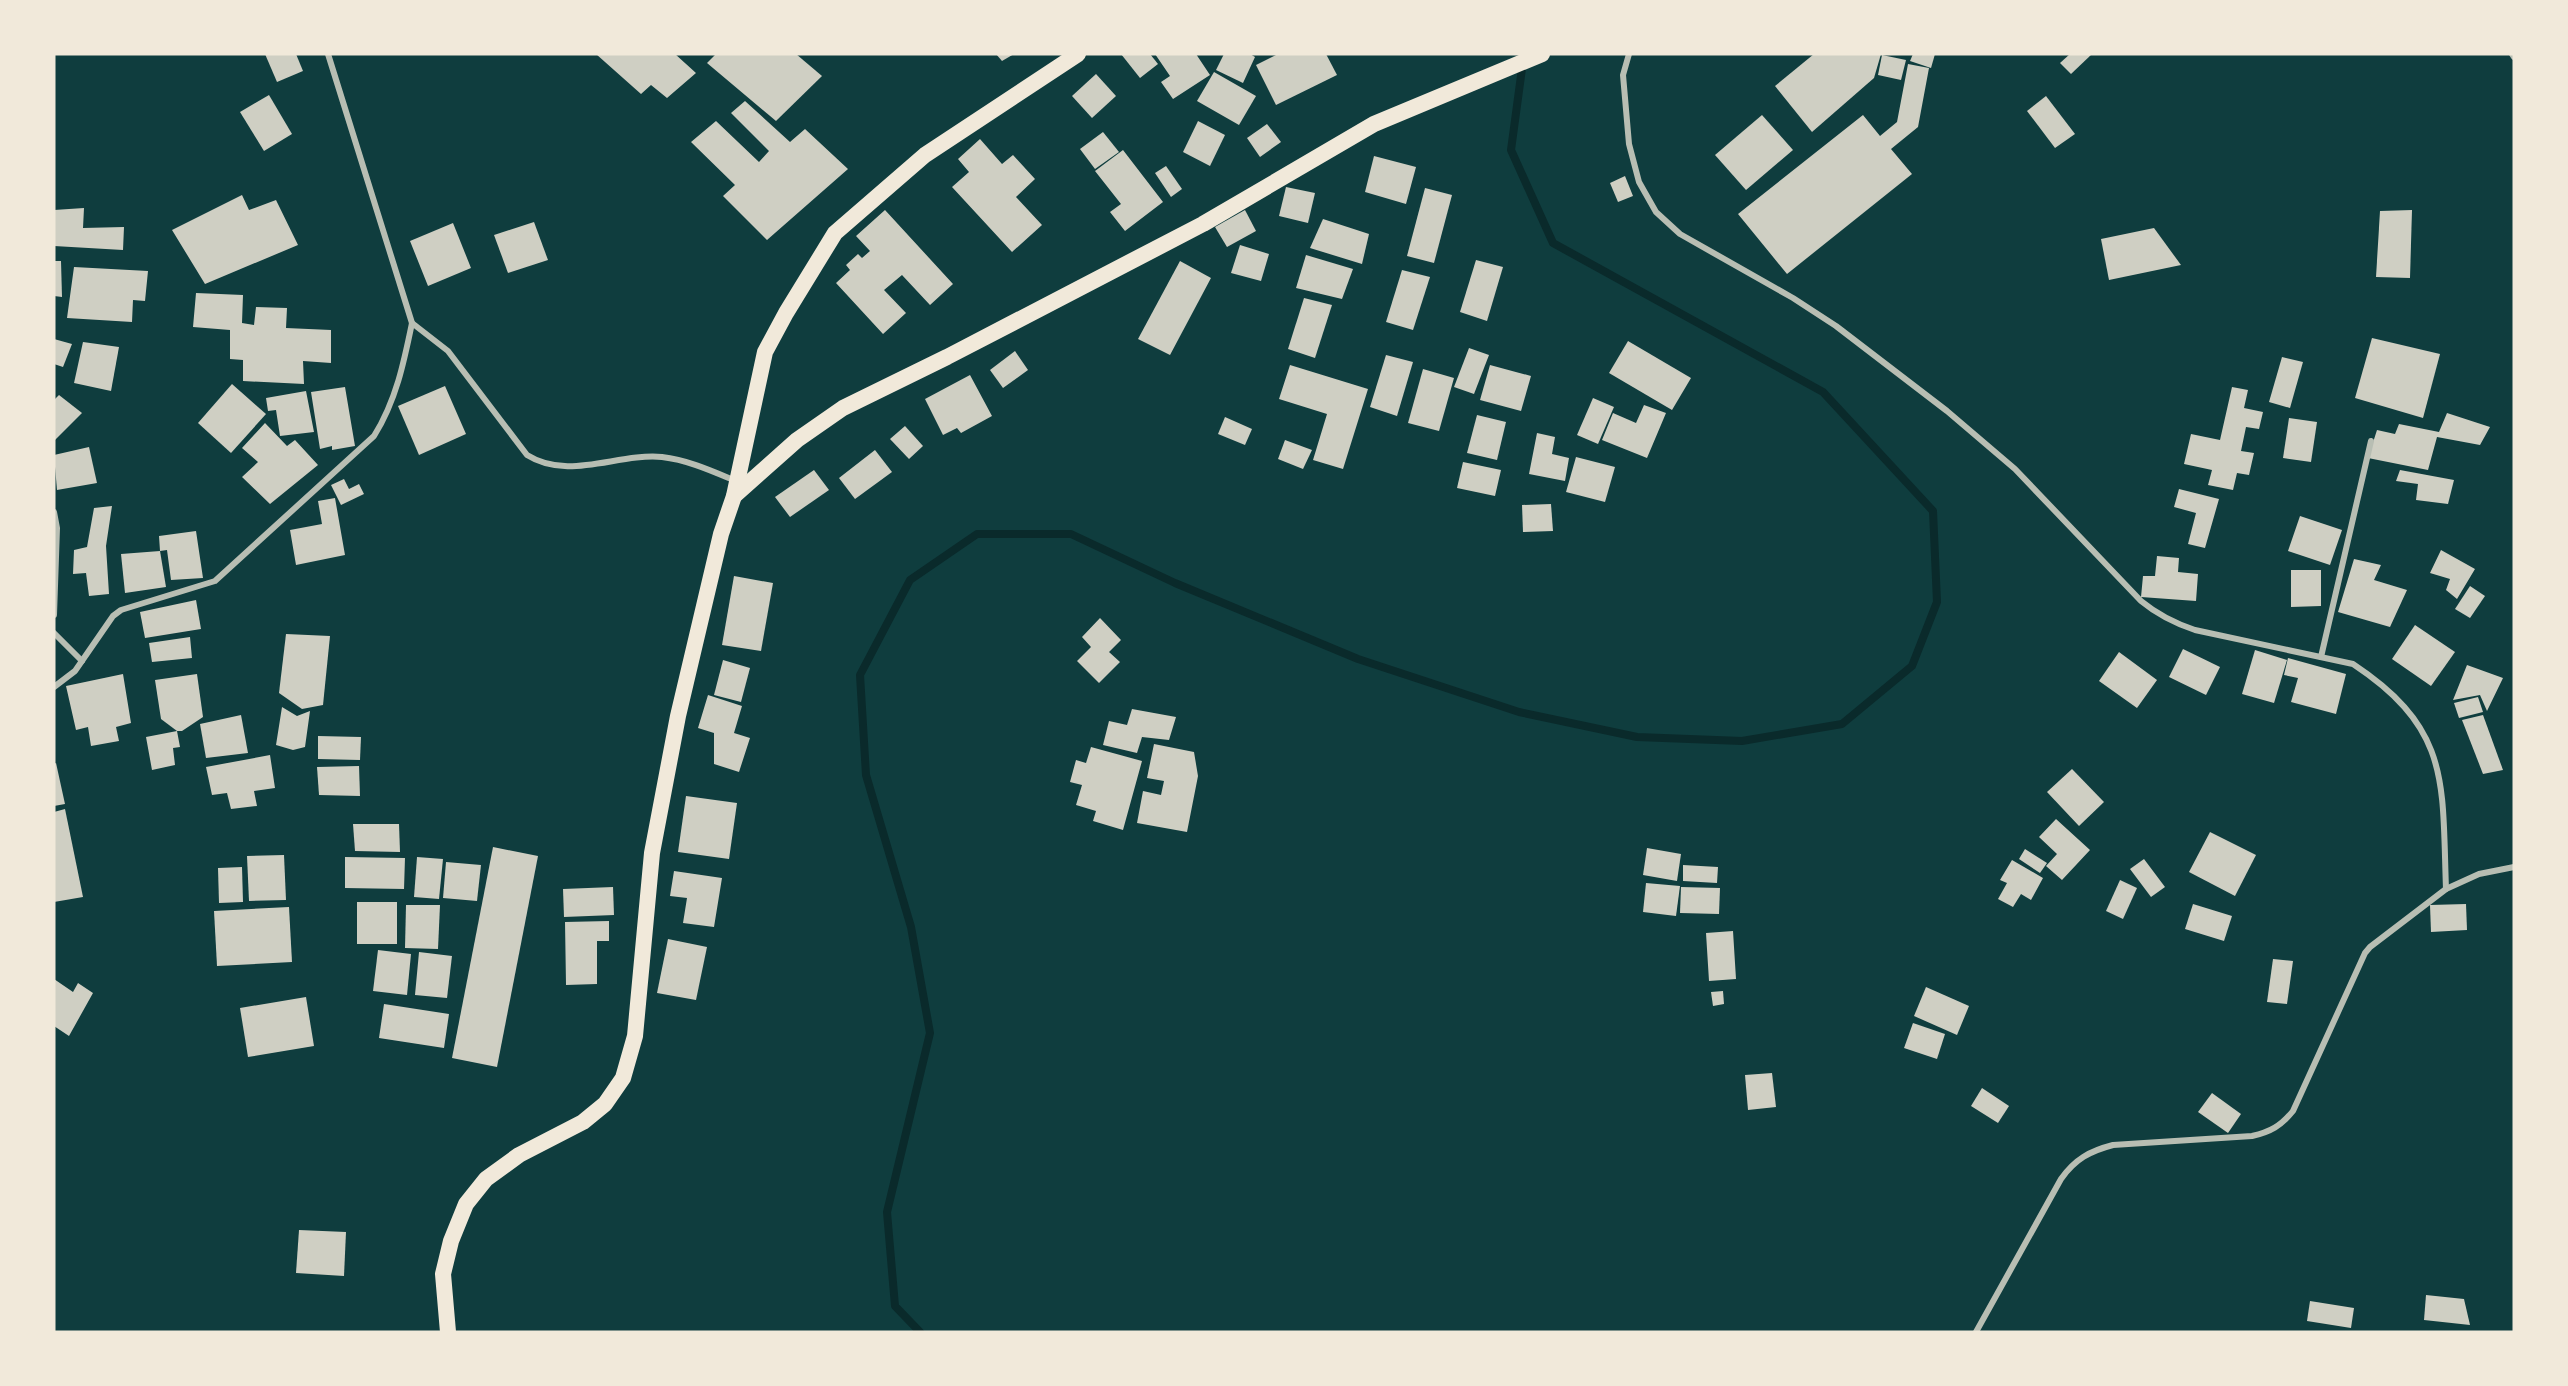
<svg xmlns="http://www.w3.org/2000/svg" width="2568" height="1386" font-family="'Open Sans',sans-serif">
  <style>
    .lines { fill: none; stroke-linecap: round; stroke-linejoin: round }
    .stream { stroke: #0a2a2b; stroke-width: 8 }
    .building { fill: #cfcfc3 }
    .minor { stroke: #b8beb3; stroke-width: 6 }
    .trunk { stroke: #f1e9da; stroke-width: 16 }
  </style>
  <rect width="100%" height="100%" fill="#0f3d3e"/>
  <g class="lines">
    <polyline class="stream" points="920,1332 895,1306 887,1212 930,1033 911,927 866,775 860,675 910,580 977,534 1071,534 1175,583 1358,659 1519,712 1637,737 1742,741 1842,724 1912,666 1937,602 1933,511 1823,392 1553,243 1511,150 1523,61"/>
  </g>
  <g class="building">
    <polygon points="265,54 296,54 303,71 277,82"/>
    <polygon points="596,54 675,54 696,73 667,98 651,85 641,94"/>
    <polygon points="716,54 796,54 822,76 776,121 707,63"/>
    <polygon points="996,54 1014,54 1002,61"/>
    <polygon points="1121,54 1150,54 1158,64 1140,78"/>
    <polygon points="1155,54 1196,54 1210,75 1173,99 1161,82 1170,76"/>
    <polygon points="1224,54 1250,54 1255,57 1243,83 1216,70"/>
    <polygon points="1278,54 1326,54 1337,75 1276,105 1256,65"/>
    <polygon points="1814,54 1881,54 1874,78 1812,132 1775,86"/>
    <polygon points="1913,54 1935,54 1931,68 1910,61"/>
    <polygon points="2070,54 2092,54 2071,74 2060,63"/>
    <polygon points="1882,55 1906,60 1901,80 1878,75"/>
    <polygon points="1908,64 1929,68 1918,127 1891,149 1912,174 1787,274 1738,214 1863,115 1880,136 1897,122"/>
    <polygon points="1214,72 1256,96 1239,125 1197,101"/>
    <polygon points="1096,74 1116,96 1092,118 1072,96"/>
    <polygon points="269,95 292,134 264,151 240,112"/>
    <polygon points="2046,96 2075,134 2055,148 2027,111"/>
    <polygon points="745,101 790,142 805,129 848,169 767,240 723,196 735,185 691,142 716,121 759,162 769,151 731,113"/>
    <polygon points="1762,115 1793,150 1746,190 1715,155"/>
    <polygon points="1198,121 1225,135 1210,166 1183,152"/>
    <polygon points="1267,124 1281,142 1260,157 1247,138"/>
    <polygon points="1103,132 1119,152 1095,169 1080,149"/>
    <polygon points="980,139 1002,164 1013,155 1035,179 1016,197 1042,225 1012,252 952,187 969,172 958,159"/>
    <polygon points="1123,150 1163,202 1125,231 1110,212 1121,204 1095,171"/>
    <polygon points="1374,156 1416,167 1406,204 1365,192"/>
    <polygon points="1166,166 1182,189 1171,197 1155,173"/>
    <polygon points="1625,176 1633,196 1618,202 1610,183"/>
    <polygon points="1286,187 1315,193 1308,223 1279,216"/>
    <polygon points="1425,188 1452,195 1434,263 1407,256"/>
    <polygon points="242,195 249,210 276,200 298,245 205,284 172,230"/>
    <polygon points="84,208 83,228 124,227 123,250 54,246 54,210"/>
    <polygon points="885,210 953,284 930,305 902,275 884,290 906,313 883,334 836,283 850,270 846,265 858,254 862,258 870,251 856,236"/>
    <polygon points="1245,210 1256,231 1227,247 1215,227"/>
    <polygon points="2412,210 2410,278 2376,277 2380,211"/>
    <polygon points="1323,219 1369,234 1362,264 1310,248"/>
    <polygon points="534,222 548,260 508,273 494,235"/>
    <polygon points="453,223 471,268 428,286 410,241"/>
    <polygon points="2154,228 2181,265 2109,280 2101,239"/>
    <polygon points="1240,245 1269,254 1261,281 1231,273"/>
    <polygon points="1306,255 1353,269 1342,299 1296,288"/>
    <polygon points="1476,260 1503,267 1487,321 1460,312"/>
    <polygon points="54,261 61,261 62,297 54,296"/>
    <polygon points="1180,261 1211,278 1170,355 1138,339"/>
    <polygon points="74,267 148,271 145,301 133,300 132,322 67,318"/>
    <polygon points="1402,270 1430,277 1413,330 1386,322"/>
    <polygon points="196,293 243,295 242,323 254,325 256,307 287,308 286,328 331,330 331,363 303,361 304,384 243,381 243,360 230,359 230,330 193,327"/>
    <polygon points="1304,298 1332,305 1315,358 1288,349"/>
    <polygon points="2372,338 2440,354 2423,418 2355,398"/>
    <polygon points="54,339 72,344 63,367 54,364"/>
    <polygon points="1628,341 1691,378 1672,410 1609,373"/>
    <polygon points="83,342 119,347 111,391 74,383"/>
    <polygon points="1469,348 1489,355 1474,394 1454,387"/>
    <polygon points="1015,351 1028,370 1003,388 990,370"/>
    <polygon points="1386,355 1413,362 1397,416 1370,407"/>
    <polygon points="2282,357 2303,362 2290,408 2269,402"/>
    <polygon points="1290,365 1368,389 1343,469 1313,460 1327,414 1279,399"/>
    <polygon points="1490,365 1531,376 1521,411 1480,400"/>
    <polygon points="1423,369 1454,378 1439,431 1408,423"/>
    <polygon points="970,375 992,416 961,433 957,428 943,435 925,399"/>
    <polygon points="232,384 266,414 231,453 198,423"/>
    <polygon points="445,386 466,434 419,455 398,406"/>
    <polygon points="345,387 355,446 332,450 332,446 320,449 311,392"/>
    <polygon points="2232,387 2248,390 2244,408 2263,412 2259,429 2246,427 2241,451 2254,453 2249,475 2237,473 2233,490 2208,485 2212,470 2184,464 2191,434 2220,440"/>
    <polygon points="306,391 314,432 280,436 276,410 268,411 266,398"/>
    <polygon points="59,395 82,413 54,441 54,400"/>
    <polygon points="1593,398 1614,407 1598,444 1577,435"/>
    <polygon points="1644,405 1666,413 1647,458 1602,440 1613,413 1636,423"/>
    <polygon points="2447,413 2490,427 2480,445 2437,437 2428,470 2368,458 2377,430 2395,434 2399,424 2439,432"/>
    <polygon points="1477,415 1506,422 1497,460 1467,453"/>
    <polygon points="1225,417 1252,429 1245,445 1218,434"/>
    <polygon points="2289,418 2317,422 2311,462 2283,458"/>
    <polygon points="265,423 287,446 295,440 318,465 270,504 242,477 258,462 242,448"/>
    <polygon points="905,426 923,446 909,459 890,439"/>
    <polygon points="1537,433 1555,437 1552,454 1569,458 1565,481 1529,474"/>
    <polygon points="1285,440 1312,450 1303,469 1278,459"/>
    <polygon points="89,447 97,483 57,490 54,455"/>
    <polygon points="875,450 892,472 855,499 839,478"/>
    <polygon points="1576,457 1615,467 1605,502 1566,492"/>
    <polygon points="1463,462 1501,470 1495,496 1457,488"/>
    <polygon points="814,470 829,490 790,517 775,497"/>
    <polygon points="2400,470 2454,480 2448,504 2416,500 2418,484 2396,481"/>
    <polygon points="344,479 349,489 359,484 364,494 341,505 331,485"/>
    <polygon points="2179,489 2219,499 2205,548 2188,544 2196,513 2174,507"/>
    <polygon points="335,498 345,555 296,565 290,530 322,524 318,501"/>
    <polygon points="1551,504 1553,531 1523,532 1522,505"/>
    <polygon points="112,506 106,546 109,594 89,596 86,573 73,574 74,550 87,547 94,508"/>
    <polygon points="2300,516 2342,530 2330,565 2288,551"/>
    <polygon points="196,531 203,578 171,580 167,550 160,551 159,536"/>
    <polygon points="2441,550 2475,569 2457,599 2446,590 2450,579 2430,573"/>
    <polygon points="160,551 166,587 125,593 121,554"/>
    <polygon points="2157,556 2179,558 2178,572 2198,574 2196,601 2141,597 2143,576 2155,576"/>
    <polygon points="2354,559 2381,565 2374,580 2407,590 2390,627 2338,612"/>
    <polygon points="2291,570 2321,570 2321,606 2291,607"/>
    <polygon points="734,576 773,583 761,651 722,645"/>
    <polygon points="2470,586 2485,596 2470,618 2455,609"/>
    <polygon points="196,600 201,629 145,638 140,612"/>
    <polygon points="1100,618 1121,640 1109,652 1120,662 1099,683 1077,661 1091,647 1082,637"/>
    <polygon points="2415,625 2455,652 2431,686 2392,659"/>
    <polygon points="286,634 330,636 323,705 302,709 279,693"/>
    <polygon points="190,637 192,658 152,662 149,643"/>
    <polygon points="2183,649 2220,667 2206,695 2169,677"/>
    <polygon points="2255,650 2287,660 2274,703 2242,694"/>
    <polygon points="2119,652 2157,680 2137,708 2099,681"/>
    <polygon points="2288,658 2346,674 2336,714 2291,702 2298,678 2284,675"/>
    <polygon points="723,660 750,668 741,702 714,695"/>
    <polygon points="2467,665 2503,678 2487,711 2480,695 2453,700"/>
    <polygon points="123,674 131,723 116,727 119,741 91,746 88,727 76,730 66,686"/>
    <polygon points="197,674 203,717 182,731 177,731 161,719 155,680"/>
    <polygon points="708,695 742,706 734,733 750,738 739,772 714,764 714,733 698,728"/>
    <polygon points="2478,697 2483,712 2459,718 2454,703"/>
    <polygon points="282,707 297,716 310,711 305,747 293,750 276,745"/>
    <polygon points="1132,709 1176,717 1169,740 1142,737 1137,753 1103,745 1109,721 1127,725"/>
    <polygon points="241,715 248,753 206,758 200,724"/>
    <polygon points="2483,715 2503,770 2483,774 2462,720"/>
    <polygon points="177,731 180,747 173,748 175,765 152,770 146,737"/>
    <polygon points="318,736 361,737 360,760 318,759"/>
    <polygon points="1154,744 1194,752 1198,776 1187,832 1137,823 1143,791 1161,795 1164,781 1147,778"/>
    <polygon points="1091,747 1142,761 1123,830 1093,821 1096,811 1076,805 1082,785 1070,782 1076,760 1086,763"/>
    <polygon points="270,755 275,788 254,791 257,806 231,809 227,793 212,795 206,767"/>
    <polygon points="56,763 65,804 54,806 54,764"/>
    <polygon points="359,766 360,796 319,795 317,767"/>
    <polygon points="2072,769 2104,802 2079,826 2047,792"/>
    <polygon points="686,796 737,803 729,859 678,852"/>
    <polygon points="65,809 83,897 54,902 54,812"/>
    <polygon points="2056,819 2090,850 2062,880 2046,866 2057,854 2039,837"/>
    <polygon points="353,824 399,824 400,852 355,851"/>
    <polygon points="2210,832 2256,855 2235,896 2189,872"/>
    <polygon points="493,847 538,856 497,1067 452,1058"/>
    <polygon points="1647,848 1681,854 1677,881 1643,875"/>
    <polygon points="2025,849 2047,863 2040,873 2019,859"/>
    <polygon points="284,855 286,900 249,901 247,856"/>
    <polygon points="345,857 405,858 404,889 345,888"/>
    <polygon points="417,857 443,859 439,899 414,897"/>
    <polygon points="2144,859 2165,887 2151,897 2130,869"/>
    <polygon points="2012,860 2043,878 2031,900 2021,894 2013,907 1998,899 2007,883 2000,880"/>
    <polygon points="446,862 481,865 477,901 443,898"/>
    <polygon points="1683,865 1718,867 1717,883 1683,881"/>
    <polygon points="242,867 243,902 219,903 218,868"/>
    <polygon points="674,871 722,878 714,927 683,923 687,898 670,896"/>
    <polygon points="2120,880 2137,888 2123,919 2106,911"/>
    <polygon points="1646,883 1680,886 1676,916 1643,912"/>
    <polygon points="613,887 614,915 564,917 563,889"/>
    <polygon points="1681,887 1720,888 1719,914 1680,913"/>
    <rect x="357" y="902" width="40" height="42"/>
    <polygon points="2193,904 2232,916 2224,941 2185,929"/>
    <polygon points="2466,904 2467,930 2431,932 2430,905"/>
    <polygon points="406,905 440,905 438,949 405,948"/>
    <polygon points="289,907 292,962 217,966 214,911"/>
    <polygon points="609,921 609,941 597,941 597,984 566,985 565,922"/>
    <polygon points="1733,931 1736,979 1709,981 1706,933"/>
    <polygon points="668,939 707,947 696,1000 657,993"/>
    <polygon points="378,950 411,954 407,995 373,991"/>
    <polygon points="419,952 452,956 447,998 415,995"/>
    <polygon points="2273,959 2293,961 2287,1004 2267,1002"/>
    <polygon points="54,979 73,992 78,983 93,993 69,1036 54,1026"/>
    <polygon points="1926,987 1969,1006 1957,1035 1914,1016"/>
    <polygon points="1723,991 1724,1004 1713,1006 1711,992"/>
    <polygon points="306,997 314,1046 248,1057 240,1008"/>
    <polygon points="384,1004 449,1014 444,1048 379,1038"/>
    <polygon points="1913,1023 1945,1034 1937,1059 1904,1048"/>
    <polygon points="1772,1073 1776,1107 1748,1110 1745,1075"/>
    <polygon points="1982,1088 2009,1106 1998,1123 1971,1106"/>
    <polygon points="2212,1093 2241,1114 2228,1133 2198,1112"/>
    <polygon points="299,1230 346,1232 344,1276 296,1273"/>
    <polygon points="2426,1295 2464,1299 2470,1325 2424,1320"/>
    <polygon points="2310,1301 2354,1308 2351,1328 2307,1321"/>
  </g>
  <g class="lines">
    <g class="minor">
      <polyline points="328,54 412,323"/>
      <path d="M1629 54 1623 75 1629 144 1639 182 1656 212 1680 234 1793 298 1836 326 1947 411 2015 469 2141 601C2158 615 2174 623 2195 630L2353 664C2451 729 2442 782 2446 889"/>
      <polyline points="2512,54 2514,57"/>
      <polyline points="54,512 57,528 54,615"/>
      <polyline points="54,633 82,661"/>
      <polyline points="2321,657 2371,441"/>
      <path d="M54 687 75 671 113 616 121 610 215 581 374 436C396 401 404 362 412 323L448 351 527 455C568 481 617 453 662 457 688 460 712 471 736 481"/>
      <path d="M1976 1332 2061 1179C2075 1159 2090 1151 2113 1145L2252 1136C2270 1132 2281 1126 2293 1111L2365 953 2370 947 2446 889 2479 874 2514 867"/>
    </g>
    <g class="trunk">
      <polyline points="734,496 797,440 843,408 947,357 1203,224 1374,124 1542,54"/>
      <polyline points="448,1332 443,1274 451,1241 466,1204 486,1179 519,1155 583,1122 605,1104 623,1078 635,1036 652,853 678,716 721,534 734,496 765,352 786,313 835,233 925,155 1078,54"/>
    </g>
  </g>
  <rect width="2568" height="1386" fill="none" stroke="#f1e9da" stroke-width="111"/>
</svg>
